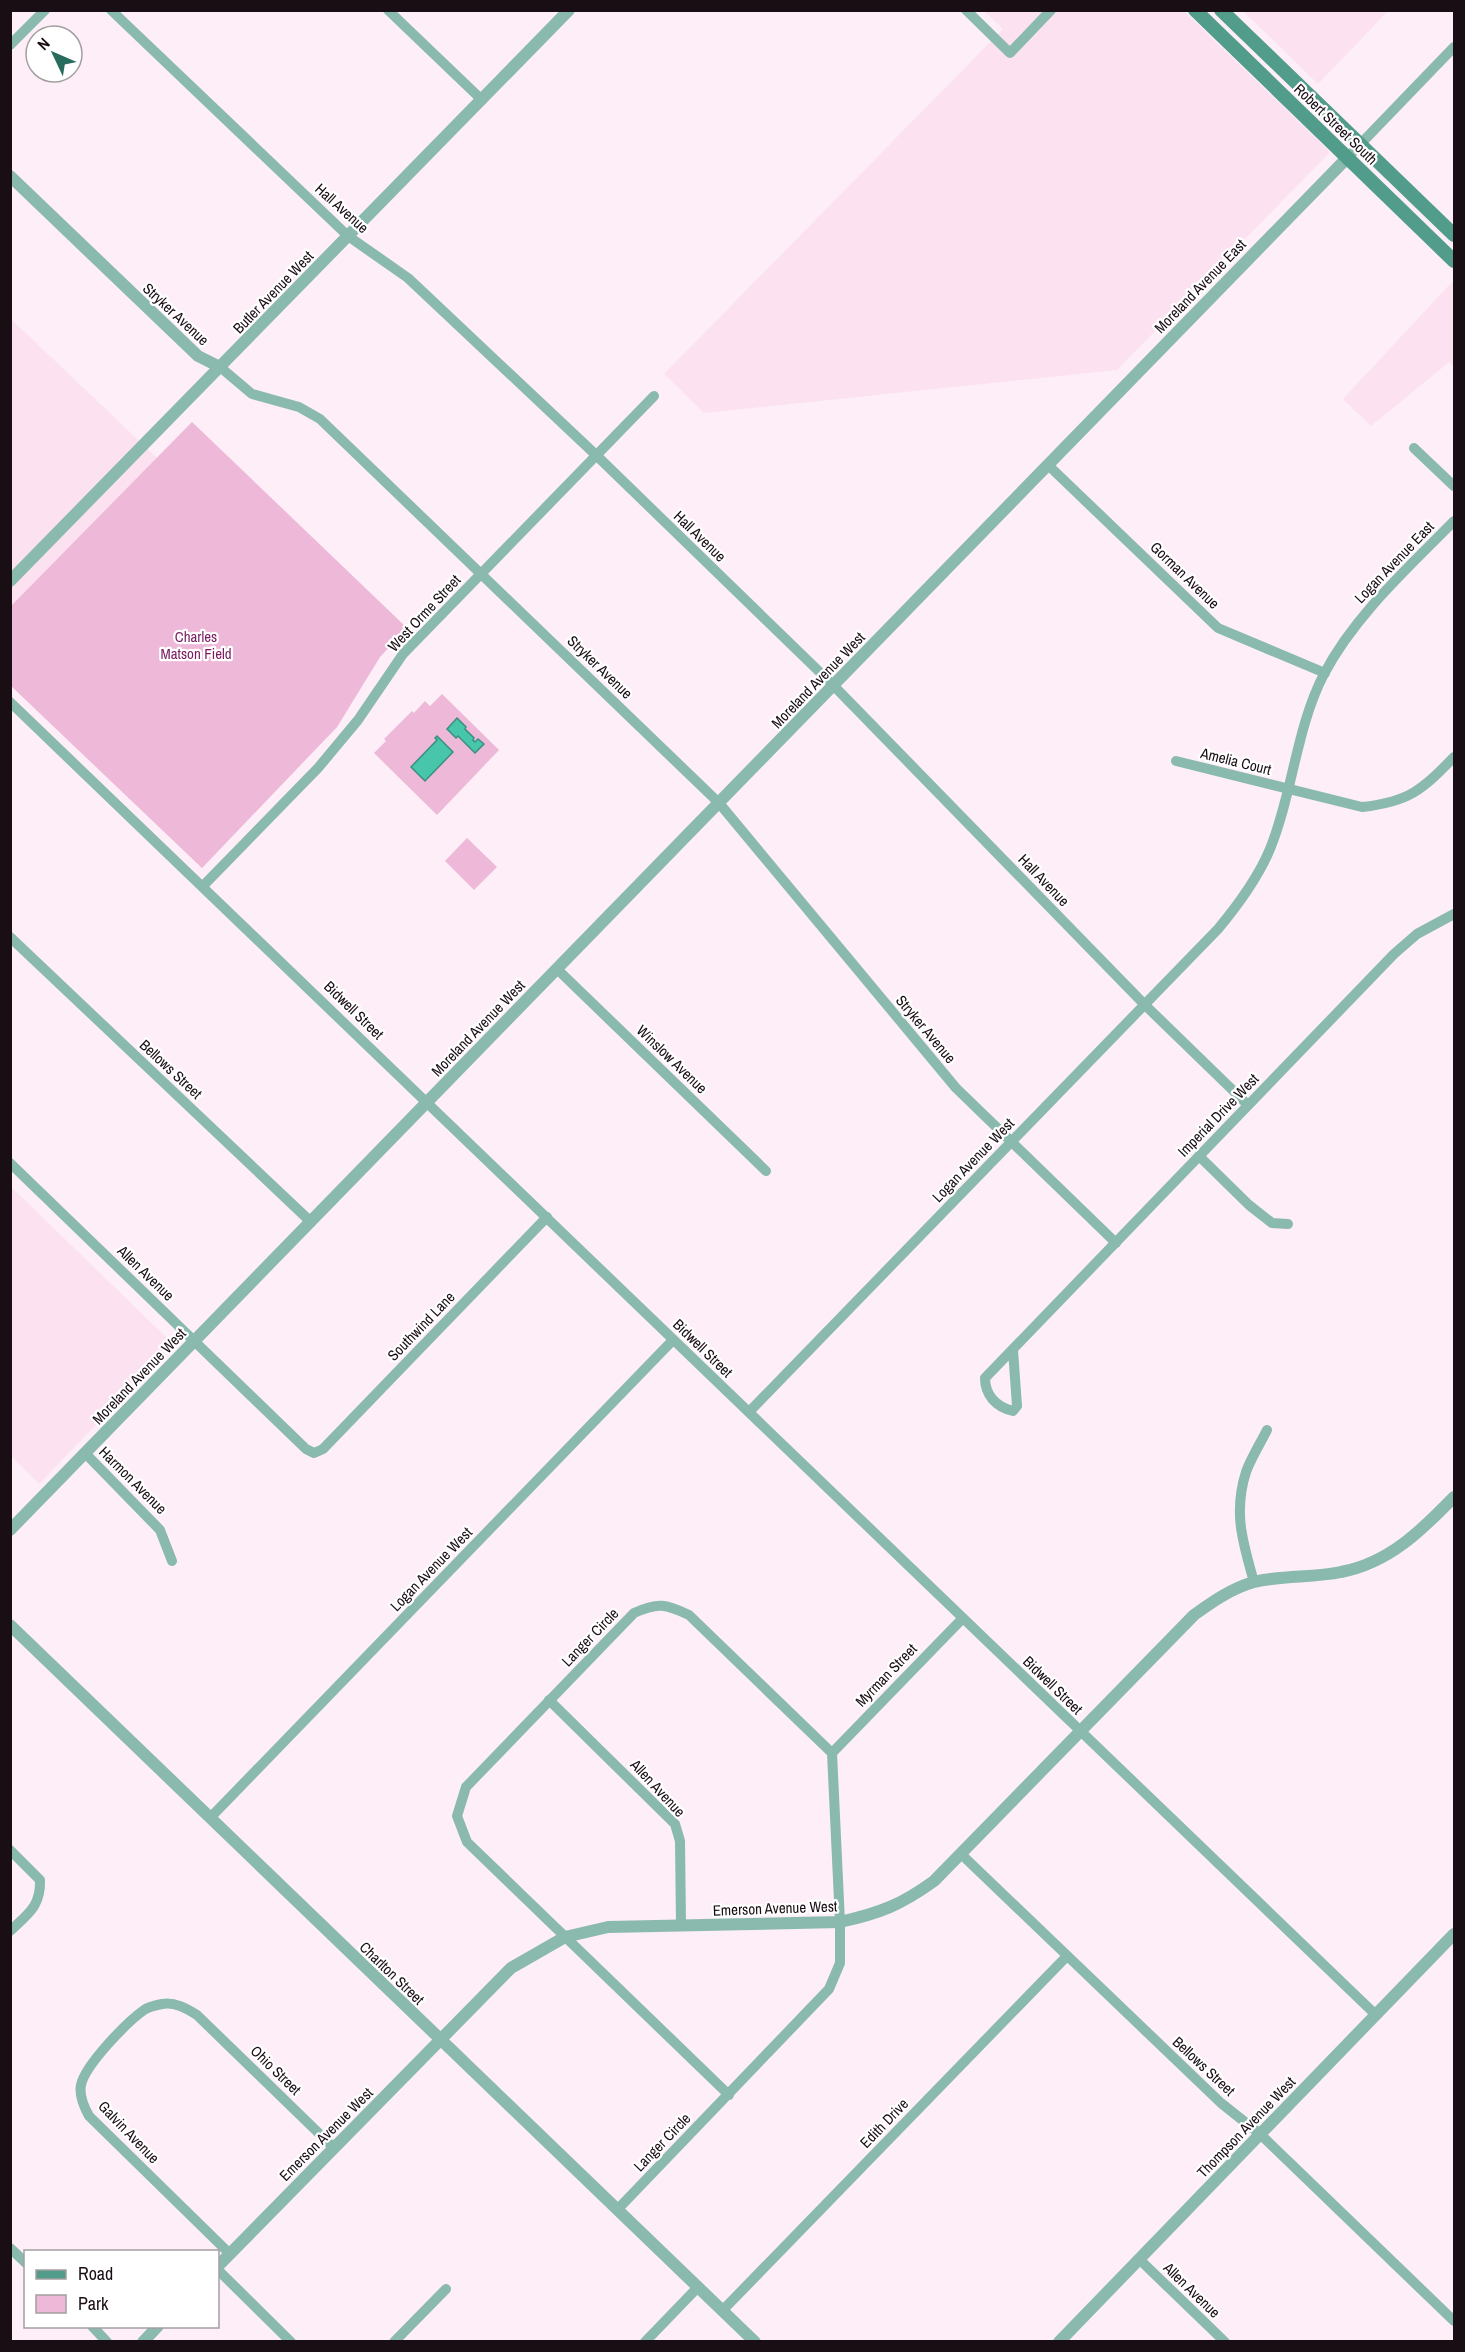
<svg xmlns="http://www.w3.org/2000/svg" width="1465" height="2352" font-family="'Archivo Narrow',sans-serif">
  <style>
    .built { fill: #fce1f1 }
    .green { fill: #eeb8d9 }
    .water { fill: #47c6ac; stroke: #3a8f7f; stroke-width: 1.5 }
    .lines { fill: none; stroke-linecap: round; stroke-linejoin: round }
    .minor { stroke: #8ab9ad; stroke-width: 10 }
    .tertiary { stroke: #8ab9ad; stroke-width: 12 }
    .secondary { stroke: #519c8b; stroke-width: 14 }
    .labels { text-anchor: middle; dominant-baseline: central; stroke-width: 4.5; stroke-linejoin: round; paint-order: stroke }
    .street-label { font-size: 15px; fill: #1a0e15; stroke: #fff }
    .park-label { font-size: 15px; fill: #791b5f; stroke: #fff }
  </style>
  <rect width="100%" height="100%" fill="#fdeef7"/>
  <g class="built">
    <polygon points="984,11 1184,11 1330,152 1117,370 704,413 664,374 1003,29"/>
    <polygon points="1388,11 1318,84 1243,11 1388,10"/>
    <polygon points="1454,280 1454,367 1449,362 1371,426 1343,399"/>
    <polygon points="10,318 157,458 192,422 407,628 380,657 337,727 202,868 11,685"/>
    <polygon points="11,1187 173,1344 39,1484 11,1456"/>
  </g>
  <g class="green">
    <polygon points="192,422 407,628 380,657 337,727 202,868 10,685 11,606"/>
    <polygon points="442,694 499,750 437,815 374,753 386,741 384,739 412,711 414,713 425,701 430,706"/>
    <polygon points="467,838 497,867 474,890 445,861"/>
  </g>
  <g class="water">
    <polygon points="457,718 466,727 465,729 474,738 473,740 475,742 478,739 484,744 475,753 458,736 456,738 447,729"/>
    <polygon points="437,736 453,752 425,781 411,767 437,740 435,738"/>
  </g>
  <g class="lines">
    <g class="minor">
      <polyline points="111,10 348,236 408,278 596,455 833,685 1145,1005 1248,1105"/>
      <polyline points="388,10 482,100"/>
      <polyline points="966,10 1010,53 1051,10"/>
      <polyline points="10,45 45,10"/>
      <polyline points="1347,158 1454,47"/>
      <polyline points="220,367 252,394 299,407 320,419 719,803 956,1088 1116,1243"/>
      <polyline points="1414,448 1454,486"/>
      <polyline points="1048,465 1218,628 1325,673"/>
      <polyline points="10,702 1376,2015"/>
      <path d="M1176 761 1362 807C1409 802 1422 790 1454 757"/>
      <polyline points="203,886 318,768 358,720 403,654 654,396"/>
      <polyline points="10,937 311,1222"/>
      <polyline points="557,969 766,1171"/>
      <polyline points="1199,1156 1249,1205 1272,1223 1288,1224"/>
      <polyline points="10,1163 306,1449 314,1453 323,1449 547,1217"/>
      <path d="M1013 1350 1017 1406 1013 1411C996 1407 985 1395 985 1378L1394 954 1417 934 1454 914"/>
      <path d="M749 1412 1218 929C1238 905 1258 878 1270 849 1293 792 1296 728 1324 674 1355 615 1409 567 1454 521"/>
      <polyline points="85,1453 160,1530 172,1561"/>
      <path d="M1254 1582C1243 1543 1233 1513 1246 1472 1251 1458 1260 1444 1267 1430"/>
      <polyline points="549,1700 675,1824 680,1841 681,1925"/>
      <polyline points="832,1753 962,1619"/>
      <polyline points="210,1818 673,1340"/>
      <path d="M10 1850 40 1880C41 1906 28 1914 10 1931"/>
      <polyline points="961,1854 1221,2103 1260,2134 1454,2321"/>
      <path d="M617 2210 829 1989 840 1963V1922L832 1753 689 1615C666 1604 658 1602 634 1613L466 1787 457 1816 467 1842 729 2095"/>
      <polyline points="10,2248 26,2263"/>
      <path d="M229 2253 89 2116C84 2107 79 2095 81 2085 85 2065 127 2022 144 2010 148 2007 157 2005 162 2004 175 2002 186 2008 197 2015L334 2148"/>
      <polyline points="1139,2259 1225,2342"/>
      <polyline points="218,2270 291,2342"/>
      <polyline points="722,2311 1067,1956"/>
      <polyline points="92,2326 107,2342"/>
      <polyline points="394,2342 446,2289"/>
      <polyline points="645,2342 698,2287"/>
    </g>
    <g class="tertiary">
      <polyline points="10,176 198,356 220,367"/>
      <polyline points="10,581 569,10"/>
      <polyline points="10,1530 1347,158"/>
      <polyline points="10,1625 755,2342"/>
      <path d="M218 2266 511 1968 565 1937 608 1927 840 1922C880 1913 901 1905 934 1881L1194 1615C1212 1602 1232 1588 1254 1582 1282 1575 1313 1578 1341 1572 1389 1563 1422 1530 1454 1497"/>
      <polyline points="143,2342 158,2326"/>
      <polyline points="1059,2342 1454,1934"/>
    </g>
    <g class="secondary">
      <polyline points="1195,10 1454,261"/>
      <polyline points="1221,10 1454,235"/>
    </g>
  </g>
  <g class="labels">
    <g class="street-label">
      <text transform="translate(1336 124) rotate(44)">Robert Street South</text>
      <text transform="translate(342 208) rotate(42)">Hall Avenue</text>
      <text transform="translate(1200 286) rotate(-46)">Moreland Avenue East</text>
      <text transform="translate(273 292) rotate(-46)">Butler Avenue West</text>
      <text transform="translate(176 314) rotate(43)">Stryker Avenue</text>
      <text transform="translate(700 536) rotate(44)">Hall Avenue</text>
      <text transform="translate(1394 562) rotate(-46)">Logan Avenue East</text>
      <text transform="translate(1185 575) rotate(44)">Gorman Avenue</text>
      <text transform="translate(424 613) rotate(-47)">West Orme Street</text>
      <text transform="translate(600 667) rotate(44)">Stryker Avenue</text>
      <text transform="translate(818 680) rotate(-46)">Moreland Avenue West</text>
      <text transform="translate(1236 761) rotate(14)">Amelia Court</text>
      <text transform="translate(1044 880) rotate(46)">Hall Avenue</text>
      <text transform="translate(354 1010) rotate(44)">Bidwell Street</text>
      <text transform="translate(478 1028) rotate(-46)">Moreland Avenue West</text>
      <text transform="translate(926 1029) rotate(50)">Stryker Avenue</text>
      <text transform="translate(672 1059) rotate(44)">Winslow Avenue</text>
      <text transform="translate(171 1069) rotate(43)">Bellows Street</text>
      <text transform="translate(1218 1115) rotate(-46)">Imperial Drive West</text>
      <text transform="translate(973 1160) rotate(-46)">Logan Avenue West</text>
      <text transform="translate(146 1273) rotate(44)">Allen Avenue</text>
      <text transform="translate(421 1326) rotate(-46)">Southwind Lane</text>
      <text transform="translate(703 1348) rotate(44)">Bidwell Street</text>
      <text transform="translate(139 1376) rotate(-46)">Moreland Avenue West</text>
      <text transform="translate(133 1480) rotate(45)">Harmon Avenue</text>
      <text transform="translate(431 1569) rotate(-46)">Logan Avenue West</text>
      <text transform="translate(590 1637) rotate(-46)">Langer Circle</text>
      <text transform="translate(886 1675) rotate(-46)">Myrman Street</text>
      <text transform="translate(1053 1685) rotate(44)">Bidwell Street</text>
      <text transform="translate(658 1788) rotate(47)">Allen Avenue</text>
      <text transform="translate(775 1908) rotate(-2)">Emerson Avenue West</text>
      <text transform="translate(392 1973) rotate(44)">Charlton Street</text>
      <text transform="translate(1204 2066) rotate(43)">Bellows Street</text>
      <text transform="translate(276 2070) rotate(44)">Ohio Street</text>
      <text transform="translate(884 2123) rotate(-46)">Edith Drive</text>
      <text transform="translate(1246 2127) rotate(-46)">Thompson Avenue West</text>
      <text transform="translate(129 2132) rotate(46)">Galvin Avenue</text>
      <text transform="translate(326 2134) rotate(-45)">Emerson Avenue West</text>
      <text transform="translate(662 2142) rotate(-46)">Langer Circle</text>
      <text transform="translate(1192 2290) rotate(44)">Allen Avenue</text>
    </g>
    <g class="park-label">
      <text x="196" y="636">Charles<tspan x="196" dy="17">Matson Field</tspan></text>
    </g>
  </g>
  <rect width="1465" height="2352" fill="none" stroke="#1a0e15" stroke-width="24"/>
  <rect x="24" y="2250" width="195" height="78" fill="#ffffff" stroke="#a39fa1" stroke-width="1.5"/>
  <rect x="36" y="2270" width="30" height="9" fill="#519c8b" stroke="#a39fa1" stroke-width="1.5"/>
  <text x="78" y="2280" font-size="18" fill="#1a0e15">Road</text>
  <rect x="36" y="2295" width="30" height="18" fill="#eeb8d9" stroke="#a39fa1" stroke-width="1.5"/>
  <text x="78" y="2310" font-size="18" fill="#1a0e15">Park</text>
  <g transform="translate(54 54) rotate(314)"><circle r="28" fill="#ffffff" stroke="#a39fa1" stroke-width="1.5"/>
  <path d="M0-4.5L10 22L0 15L-10 22Z" fill="#286c5e"/>
  <text y="-9" font-size="16" font-weight="bold" text-anchor="middle" fill="#1a0e15">N</text>
  </g>
</svg>
